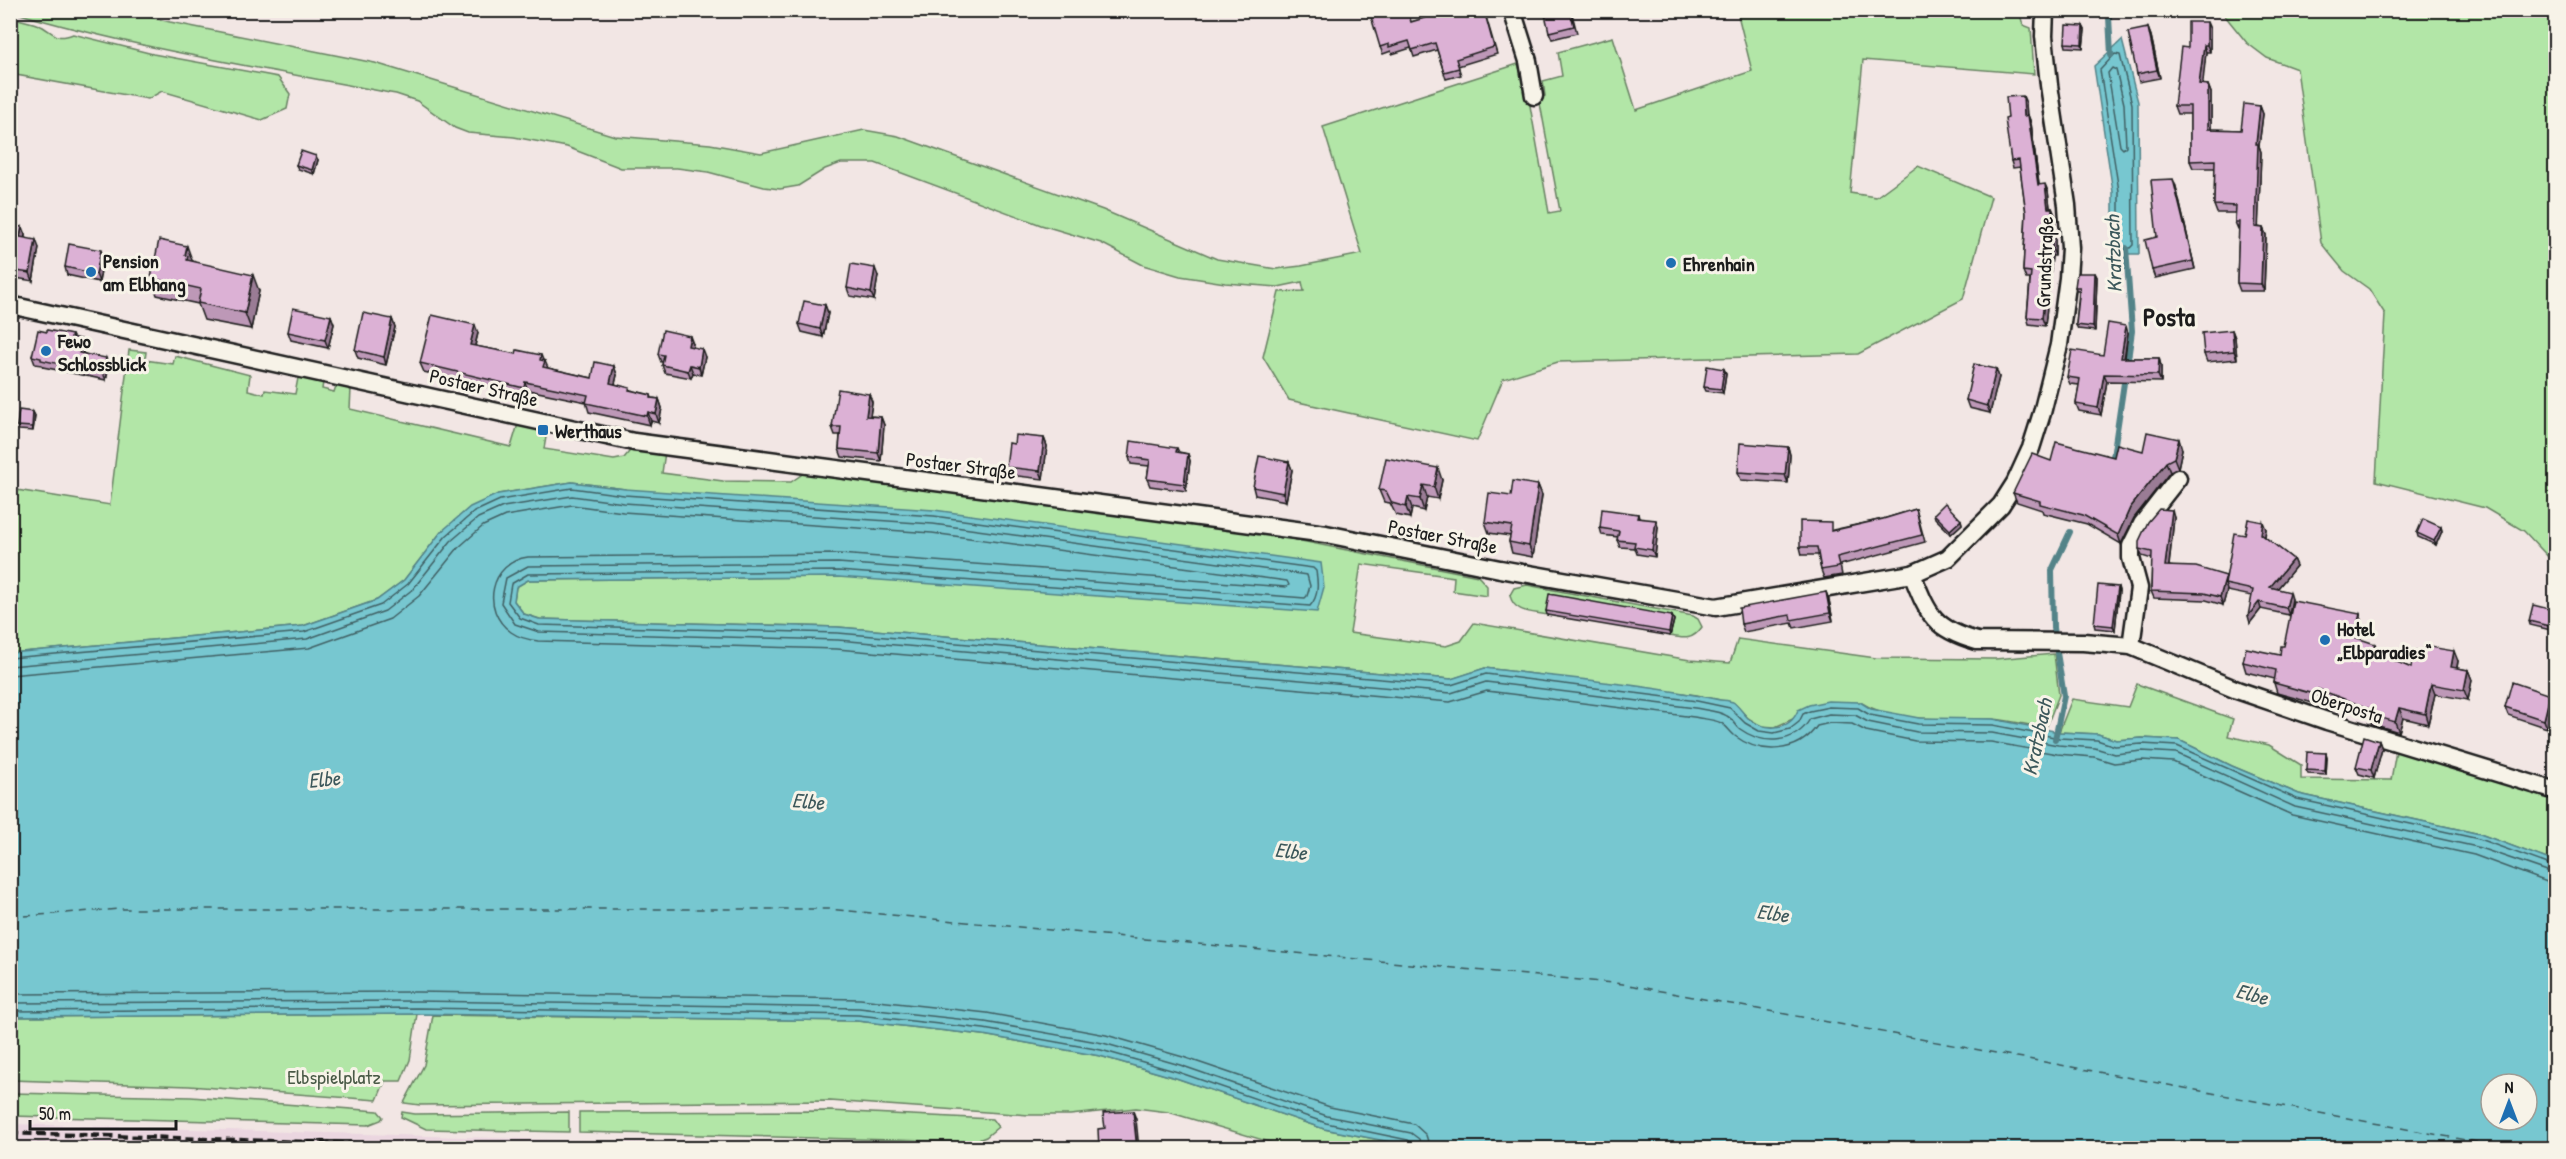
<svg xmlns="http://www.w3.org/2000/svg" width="2566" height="1159" font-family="'Patrick Hand',sans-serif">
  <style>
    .built { fill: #ebd6e0 }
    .green { fill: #b2e6a7; stroke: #678162; stroke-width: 1.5 }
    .water { fill: #77c7d0; stroke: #538388; stroke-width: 1.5; fill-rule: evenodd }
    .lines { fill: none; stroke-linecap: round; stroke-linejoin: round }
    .shore { stroke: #406064; stroke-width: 1.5 }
    .stream { stroke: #538388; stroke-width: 6 }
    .ferry { stroke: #3c585b; stroke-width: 1.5; stroke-dasharray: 8 6; stroke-linecap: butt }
    .street-casing { stroke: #1c1c1c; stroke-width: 21 }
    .street { stroke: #f7f3e8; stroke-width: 16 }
    .rail { stroke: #1c1c1c; stroke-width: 4.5; stroke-dasharray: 9 4.5; stroke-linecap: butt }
    .wall { fill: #bd98b7; stroke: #1c1c1c; stroke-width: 1.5 }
    .shaded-wall { fill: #9a7c95; stroke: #1c1c1c; stroke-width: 1.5 }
    .building { fill: #dcb1d5; stroke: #1c1c1c; stroke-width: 1.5 }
    .poi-dot { fill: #1f6fb2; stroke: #f7f3e8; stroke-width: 2 }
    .labels { text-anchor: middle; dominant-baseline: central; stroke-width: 6; stroke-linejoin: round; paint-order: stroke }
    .poi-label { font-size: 20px; font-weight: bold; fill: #1c1c1c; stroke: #f7f3e8; text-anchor: start }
    .street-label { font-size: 20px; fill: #1c1c1c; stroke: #f7f3e8 }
    .park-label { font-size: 20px; fill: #495946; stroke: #f7f3e8 }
    .water-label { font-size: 21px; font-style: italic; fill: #3c585b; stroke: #f7f3e8 }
    .district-label { font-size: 26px; font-weight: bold; fill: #1c1c1c; stroke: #f7f3e8 }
  </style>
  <rect width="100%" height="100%" fill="#f2e6e4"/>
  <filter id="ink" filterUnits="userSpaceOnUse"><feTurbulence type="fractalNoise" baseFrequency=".0167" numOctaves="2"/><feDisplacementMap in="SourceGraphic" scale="12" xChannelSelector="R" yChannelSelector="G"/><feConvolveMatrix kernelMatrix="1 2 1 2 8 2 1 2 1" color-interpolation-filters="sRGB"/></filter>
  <g filter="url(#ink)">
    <polygon class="built" points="11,1124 365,1134 802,1148 11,1148"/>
    <g class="green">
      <path d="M10 11H125L170 22 375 63 615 136 710 144 761 153 864 130 898 136 1103 210 1217 259 1276 269 1301 266 1362 254 1323 127 1518 64 1529 100 1549 213 1560 211 1539 98 1545 96 1543 81 1562 76 1558 52 1613 37 1636 110 1752 71 1737 11H2019L2023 25 2031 28 2034 74 1863 60 1850 193 1876 197 1918 166 1991 197 1963 299 1858 354 1558 362 1503 379 1477 441 1289 400 1263 357 1279 292 1304 291 1302 282 1278 287 1225 283 1180 276 1143 265 1101 243 1041 225 875 163H841L825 169 798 186 780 189 764 187 708 172 677 168H621L567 147 514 137 468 133 455 128 417 101 396 94C267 69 136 49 10 11Z"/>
      <polygon points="2221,11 2555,11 2555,564 2524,531 2485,508 2376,481 2385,314 2369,289 2344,271 2321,243 2297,69 2267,58 2247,43"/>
      <path d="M10 17C20 20 35 22 43 27 56 35 57 40 73 34L153 54 278 77 290 94 287 109 262 120 162 91 148 99 11 74Z"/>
      <path d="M129 350 146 352 145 360 173 364 175 356 250 375 248 390 264 394 265 390 295 394 298 378 323 382 322 389 334 392 336 386 351 389 350 409 511 447 518 424 547 431 544 449 614 460 624 458 633 447 665 452 662 473 723 481 791 482 804 473 941 489 1266 534 1478 576 1487 586V596L1453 591 1454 577 1361 564 1350 633 1446 646 1461 641 1474 623 1690 660 1730 663 1738 639 1876 658 1995 659 2054 654 2059 695 2046 728C2028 725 2009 720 1991 719 1951 717 1895 725 1860 702L1795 718 1775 727 1761 726 1748 718 1734 703 1697 695 1485 668 1452 679 838 627 540 619 524 614 514 601 516 587 528 580 838 577 625 489 572 482 498 494 441 532 404 580 377 600 303 626 11 653 10 489 110 505Z"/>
      <path d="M1527 585 1693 616 1698 619 1702 627C1693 640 1685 639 1670 636L1673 620 1550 598 1547 615C1533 612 1513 613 1510 595L1514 588Z"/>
      <polygon points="2137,684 2233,719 2228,736 2269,745 2301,765 2301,779 2391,780 2396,751 2555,800 2555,862 2480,834 2299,794 2232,766 2179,740 2142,738 2116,740 2098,734 2059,732 2072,699 2128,707"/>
      <polygon points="417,1014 410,1060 401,1081 385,1081 377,1100 189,1086 11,1080 11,1017"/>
      <polygon points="433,1015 857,1021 983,1035 1100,1056 1176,1078 1324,1129 1421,1148 1290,1148 1168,1112 1136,1108 1070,1115 1029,1115 830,1101 420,1105 404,1103 424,1065"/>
      <polygon points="11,1093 191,1097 378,1111 383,1117 381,1120 368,1125 11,1116"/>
      <polygon points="830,1111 992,1119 998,1127 986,1137 973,1142 579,1132 579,1112"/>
      <polygon points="402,1112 415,1114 569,1112 569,1132 426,1129 401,1117"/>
    </g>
    <g class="water">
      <polygon points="2122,40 2138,102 2139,254 2113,254 2113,192 2094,66"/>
      <path d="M572 482 625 489 934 510 1321 563 1324 587 1317 612 838 577 528 580 516 587 514 601 524 614 539 619 838 627 1451 679 1485 668C1563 678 1643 684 1720 700 1724 700 1730 701 1733 702 1739 706 1743 714 1749 719 1766 731 1790 731 1798 710L1809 705 1828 701 1860 702 1871 709 1919 718 1993 719 2059 732 2098 734 2116 740 2142 738 2179 740 2232 766 2299 794 2480 834 2555 862V1148H1421L1324 1129 1176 1078 1100 1056 983 1035 857 1021 417 1014 11 1017V653L303 626 377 600 404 580 441 532 470 507 498 494ZM2491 1084H2527V1120H2491Z"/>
    </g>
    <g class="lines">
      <g class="shore">
        <polygon points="2115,54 2120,55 2132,104 2133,245 2130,248 2119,246 2119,191 2100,70"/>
        <polygon points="2112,68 2116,70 2124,104 2126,146 2123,149 2120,146 2108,73"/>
        <path d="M10 658 304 632 381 605 408 584 446 536 474 512 500 500 572 488 624 495 934 516 1313 568 1316 571C1318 583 1319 596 1310 606L838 571 528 574 511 584 508 602 520 618 539 625 838 633 1451 685 1486 674 1697 701 1730 708 1745 723 1759 731 1774 733 1790 729 1799 722 1803 714 1810 711 1829 707 1858 708 1870 715 1918 724 1993 725 2059 738 2097 740 2115 746 2142 744 2177 746 2297 799 2479 839 2556 867"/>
        <path d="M10 666 307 639 385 611 413 589 451 541 478 518 503 507 572 496 624 503 933 524 1307 575 1310 586 1307 596 1305 598 838 563 528 566 506 578 501 603 515 624 539 632 838 640 1451 693 1486 682 1695 708C1705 710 1720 711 1727 716 1733 719 1736 726 1740 729 1762 745 1795 745 1810 719L1829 714 1855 715 1868 722 1917 732 1992 733 2058 745 2095 748 2115 754 2142 751 2176 753 2295 807 2477 847 2556 874"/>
        <path d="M10 675 309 648 390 619 419 596 458 548 483 526 505 516 572 505 623 512 932 533 1287 581 1289 585 1286 587 839 554 528 557C490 562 480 610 511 632 518 637 529 640 538 641L837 649 1450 702 1487 691 1694 717C1702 719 1714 719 1721 723 1726 725 1730 732 1735 736 1760 755 1798 754 1817 726L1830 723 1852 724 1866 731 1915 741 1991 742 2057 754 2094 757 2114 763 2142 760 2173 762 2292 815 2474 855 2547 882 2556 883"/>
        <polyline points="10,994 417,992 860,999 987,1013 1106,1035 1183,1057 1330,1107 1414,1124 1426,1135 1430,1148"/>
        <polyline points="10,1003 417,1001 859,1008 985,1022 1103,1043 1180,1065 1327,1116 1411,1133 1419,1139 1421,1148"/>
        <polyline points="10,1011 417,1008 858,1015 984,1029 1101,1050 1178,1072 1326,1123 1408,1140 1412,1143 1413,1148"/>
      </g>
      <g class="stream">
        <polyline points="2109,17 2111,55"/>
        <polyline points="2126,248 2132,331 2127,366"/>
        <polyline points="2112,464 2125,376"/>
        <polyline points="2055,739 2064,696 2053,628 2052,570 2070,532"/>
      </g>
      <polyline class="ferry" points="10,917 120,909 828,909 1623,984 2509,1148"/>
      <g class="street-casing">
        <g id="street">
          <polyline points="1512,10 1528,61 1534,96"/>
          <polyline points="10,305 634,442 1326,534 1500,569 1716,607 1912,574 1948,558 2001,505 2015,483 2031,448 2042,413 2059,345 2068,278 2070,248 2067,205 2049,85 2044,36 2045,10"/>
          <path d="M1912 574C1928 614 1933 629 1977 641L2083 642 2131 646 2237 690 2327 721 2556 791"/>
          <polyline points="2131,646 2139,588 2131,558 2131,546 2142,524 2178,478"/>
        </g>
      </g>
      <use href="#street" class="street"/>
      <g class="rail">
        <polyline points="10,1133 494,1148"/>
        <polyline points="10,1145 119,1148"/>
      </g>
    </g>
    <g class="wall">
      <polygon points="1408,10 1411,22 1451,10 1484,10 1497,54 1458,66 1461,75 1446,79 1437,50 1414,57 1411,48 1392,54 1391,51 1383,54 1380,47"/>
      <polygon points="1571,10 1577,33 1552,39 1549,32"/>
      <polygon points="2083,26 2085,30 2083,48 2066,47 2065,43"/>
      <polygon points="2148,28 2151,36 2160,78 2139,82 2137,74"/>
      <polygon points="2210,29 2210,52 2206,52 2202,85 2208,85 2211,93 2211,129 2241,130 2260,106 2263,114 2259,146 2261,152 2258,227 2263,228 2266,235 2264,291 2240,291 2237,283 2239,229 2238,229 2235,222 2235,213 2217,213 2214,205 2215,168 2193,168 2190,161 2190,114 2177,114 2174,106 2188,48"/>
      <polygon points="2026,103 2027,116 2028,115 2031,123 2039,185 2048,191 2050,208 2052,208 2055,215 2055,256 2052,256 2045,326 2029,324 2027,317 2030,279 2026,279 2023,271 2026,213 2020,167 2013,168 2011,161 2008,118"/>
      <polygon points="318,160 314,174 298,169 296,165"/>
      <polygon points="2176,187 2195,269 2155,278 2152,270 2157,237"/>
      <polygon points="10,225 25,235 25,238 39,248 33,281 10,277"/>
      <polygon points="103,258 99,282 67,275 65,267"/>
      <polygon points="193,261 259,291 251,329 204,320 198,304 157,295 151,278"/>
      <polygon points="2095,273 2097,277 2095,331 2078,329 2076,325 2079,291 2077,291 2075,287"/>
      <polygon points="878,276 874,300 850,296 847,288"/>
      <polygon points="825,305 828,313 823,337 802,332 799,324"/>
      <polygon points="331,316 334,324 328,348 291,340 288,332"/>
      <polygon points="392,319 395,327 386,365 358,358 355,350"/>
      <polygon points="2232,330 2235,338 2237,359 2207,362 2204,354"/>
      <polygon points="47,332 72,335 73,337 84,347 83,353 109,366 106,380 43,367 42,365 35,364 32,356"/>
      <polygon points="478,333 475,346 516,354 541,355 543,360 545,361 548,368 592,378 614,366 617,375 615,384 631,390 651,395 652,398 659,399 662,408 659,423 651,421 650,425 589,412 586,402 528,390 527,396 424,372 420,363"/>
      <polygon points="2128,333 2125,358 2159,358 2161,366 2161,382 2107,381 2101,415 2079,411 2076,404 2079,385 2070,384 2067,377 2103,355"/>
      <polygon points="693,344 692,347 705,357 701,375 693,373 691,378 665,373 662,365 663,362 661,362 658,354"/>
      <polygon points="1724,369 1726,373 1723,393 1706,391 1704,387"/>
      <polygon points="1996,369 1999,377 1990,413 1969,408 1966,400"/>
      <polygon points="869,394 872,402 870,416 881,417 884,425 881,461 842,457 839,449 840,435 835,435 832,427"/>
      <polygon points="33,412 35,416 33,431 19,430 17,426"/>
      <polygon points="1044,438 1047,446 1043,479 1009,475 1006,467 1014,444"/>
      <polygon points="1788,447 1790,455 1788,483 1741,480 1738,472"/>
      <polygon points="1177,448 1179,452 1188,454 1190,461 1186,491 1150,486 1147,479 1149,466 1131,464 1129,457"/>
      <polygon points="2182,449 2178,468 2170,472 2134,518 2121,544 2087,524 2043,513 2042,510 2017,502 2013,493 2051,461 2114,457 2143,451"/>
      <polygon points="1289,462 1292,470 1286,501 1255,495 1253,487"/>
      <polygon points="1442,480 1438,499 1427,497 1424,511 1412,508 1410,518 1396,515 1390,503 1384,502 1379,490"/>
      <polygon points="1538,485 1542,495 1533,557 1512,553 1509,542 1510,536 1489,533 1485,522 1511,496"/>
      <polygon points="1916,509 1925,542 1840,565 1842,575 1824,578 1821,570 1818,555 1802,555 1800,547 1833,530 1883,519"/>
      <polygon points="1638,514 1639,518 1658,527 1655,557 1637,554 1635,548 1620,547 1617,540 1618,537 1602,535 1600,528"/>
      <polygon points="1934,514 1961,520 1962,524 1951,534 1935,518"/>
      <polygon points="2174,518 2169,566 2226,576 2245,535 2266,529 2265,537 2293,559 2296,566 2277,589 2292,599 2289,615 2261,609 2250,623 2252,596 2227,591 2227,590 2223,605 2206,600 2154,598 2151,591 2152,559 2142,556 2139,549"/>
      <polygon points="2441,527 2442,531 2436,545 2418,537 2417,533"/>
      <polygon points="2118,587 2119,591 2115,630 2095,628 2094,624"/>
      <polygon points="1826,592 1829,600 1833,621 1794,628 1792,623 1744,632 1741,624"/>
      <polygon points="2553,610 2554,614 2551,630 2530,625 2529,621"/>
      <polygon points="1546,611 1672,616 1674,620 1670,636 1547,615"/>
      <polygon points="2360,614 2363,624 2359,639 2378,653 2411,668 2458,661 2457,668 2468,670 2472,680 2468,700 2435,694 2428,724 2403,718 2399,732 2372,724 2370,718 2321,699 2320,705 2277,693 2274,683 2275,679 2246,672 2243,662 2280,655 2284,646"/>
      <polygon points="2553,703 2547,728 2508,715 2505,707"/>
      <polygon points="2379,741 2382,749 2374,778 2359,774 2356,767"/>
      <polygon points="2326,753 2327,757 2326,775 2308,774 2306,770"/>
    </g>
    <g class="shaded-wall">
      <polygon points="2207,22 2210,29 2210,52 2207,45"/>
      <polygon points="2083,26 2085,30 2083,48 2082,44"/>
      <polygon points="2148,28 2151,36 2160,78 2157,70"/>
      <polygon points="2204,45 2206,52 2202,92 2199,84"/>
      <polygon points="2208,85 2211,93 2211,136 2208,129"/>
      <polygon points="2023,96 2026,103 2027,123 2024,116"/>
      <polygon points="2260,106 2263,114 2259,146 2261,152 2258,235 2255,227 2256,144"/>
      <polygon points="2028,115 2031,123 2040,192 2038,185"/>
      <polygon points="316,156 318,160 314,174 312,170"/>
      <polygon points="2173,179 2176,187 2195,269 2193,261"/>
      <polygon points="2045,184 2048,191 2051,215 2048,208"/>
      <polygon points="2052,208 2055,215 2055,256 2052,248"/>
      <polygon points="22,227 25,235 23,245 20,237"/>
      <polygon points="2263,228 2266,235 2264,291 2261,284"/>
      <polygon points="36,240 39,248 33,281 30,273"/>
      <polygon points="187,246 193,263 193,277 185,255"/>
      <polygon points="2050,248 2052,256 2045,326 2042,318"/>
      <polygon points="101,250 103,258 99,282 96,274"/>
      <polygon points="875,268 878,276 874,300 871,293"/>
      <polygon points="2095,273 2097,277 2095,331 2093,327"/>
      <polygon points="253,275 259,291 251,329 245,313"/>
      <polygon points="825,305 828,313 823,337 820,329"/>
      <polygon points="331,316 334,324 328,348 325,340"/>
      <polygon points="392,319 395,327 386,365 384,357"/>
      <polygon points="475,325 478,333 473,353 470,345"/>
      <polygon points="2126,326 2128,333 2123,365 2121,358"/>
      <polygon points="2232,330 2235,338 2237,359 2234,351"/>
      <polygon points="690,336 693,344 690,354 688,346"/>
      <polygon points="81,339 84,347 81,360 79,353"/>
      <polygon points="702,349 705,357 701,375 699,367"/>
      <polygon points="106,358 109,366 106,380 103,373"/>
      <polygon points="2159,358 2161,366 2161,382 2158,375"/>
      <polygon points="690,365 693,373 691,378 688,371"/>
      <polygon points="614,366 617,375 613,392 610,383"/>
      <polygon points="1724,369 1726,373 1723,393 1721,389"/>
      <polygon points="1996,369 1999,377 1990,413 1987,406"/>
      <polygon points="2104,374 2107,381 2101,415 2098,408"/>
      <polygon points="525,382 528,390 527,396 524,388"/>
      <polygon points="869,394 872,402 869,423 866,416"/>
      <polygon points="659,399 662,408 659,423 656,414"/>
      <polygon points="33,412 35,416 33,431 32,427"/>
      <polygon points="648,412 651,421 650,425 647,416"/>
      <polygon points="881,417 884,425 881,461 878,453"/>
      <polygon points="1044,438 1047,446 1043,479 1040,471"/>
      <polygon points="2179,439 2182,449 2178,468 2174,458"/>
      <polygon points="1788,447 1790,455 1788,483 1785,475"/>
      <polygon points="1188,454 1190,461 1186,491 1184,484"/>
      <polygon points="1289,462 1292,470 1286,501 1283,493"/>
      <polygon points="2166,462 2170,472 2134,518 2121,544 2118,535 2130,508"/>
      <polygon points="1438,468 1442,480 1438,499 1434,487"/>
      <polygon points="1423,485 1427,497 1424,511 1420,499"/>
      <polygon points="1538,485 1542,495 1533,557 1529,546"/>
      <polygon points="1408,497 1412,508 1410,518 1406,507"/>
      <polygon points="2172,510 2174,518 2168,573 2165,566"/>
      <polygon points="1656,520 1658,527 1655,557 1652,550"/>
      <polygon points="1961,520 1962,524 1951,534 1950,530"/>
      <polygon points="2263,522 2266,529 2264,541 2261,534"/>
      <polygon points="2441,527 2442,531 2436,545 2434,541"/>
      <polygon points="2293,559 2296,566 2273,594 2270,587"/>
      <polygon points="2226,576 2225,584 2227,590 2223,605 2220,597"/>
      <polygon points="2118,587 2119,591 2115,630 2113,626"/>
      <polygon points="1826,592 1829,600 1833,621 1830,613"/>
      <polygon points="2290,592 2292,599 2289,615 2286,608"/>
      <polygon points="2259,602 2261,609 2250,623 2248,616"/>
      <polygon points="2553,610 2554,614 2551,630 2549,626"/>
      <polygon points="2360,614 2363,624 2357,647 2354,637"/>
      <polygon points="1672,616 1674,620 1670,636 1669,632"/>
      <polygon points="2375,644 2378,654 2372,651"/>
      <polygon points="2454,651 2458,661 2455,677 2451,667"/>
      <polygon points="2468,670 2472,680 2468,700 2464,690"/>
      <polygon points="2431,684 2435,694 2428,724 2425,714"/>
      <polygon points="2318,689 2321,699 2320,705 2317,695"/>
      <polygon points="2550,695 2553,703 2547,728 2544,720"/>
      <polygon points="2399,708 2403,718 2399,732 2395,722"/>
      <polygon points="2379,741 2382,749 2374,778 2371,770"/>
      <polygon points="2326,753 2327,757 2326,775 2325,771"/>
      <polygon points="1133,1111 1136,1119 1139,1149 1137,1149"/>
    </g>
    <g class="building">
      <polygon points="1369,10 1407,10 1411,22 1451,10 1484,10 1494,47 1456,59 1459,68 1444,72 1435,43 1412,50 1409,41 1389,47 1389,44 1380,47"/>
      <polygon points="1544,10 1570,10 1574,26 1549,32"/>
      <polygon points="2188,22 2207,22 2207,45 2204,45 2199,84 2208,85 2208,129 2241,130 2244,104 2260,106 2256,144 2258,144 2255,227 2263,228 2261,284 2237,283 2239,222 2235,222 2236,206 2214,205 2215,160 2190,161 2190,106 2174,106 2181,47 2188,48"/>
      <polygon points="2066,25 2083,26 2082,44 2065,43"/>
      <polygon points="2148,28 2157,70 2137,74 2128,32"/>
      <polygon points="2023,96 2024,116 2028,115 2038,185 2045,184 2048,208 2052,208 2052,248 2050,248 2042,318 2027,317 2031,272 2023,271 2026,213 2019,160 2011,161 2005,119 2008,118 2006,97"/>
      <polygon points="301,151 316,156 312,170 296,165"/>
      <polygon points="2173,179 2193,261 2152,270 2145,240 2157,237 2151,180"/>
      <polygon points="10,225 22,227 20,237 36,240 30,273 10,270"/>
      <polygon points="159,240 187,246 185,255 188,256 187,260 253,275 245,313 198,303 201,289 151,278"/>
      <polygon points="69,244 101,250 96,274 65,267"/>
      <polygon points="851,264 875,268 871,293 847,288"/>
      <polygon points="2077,273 2095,273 2093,327 2076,325 2080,287 2075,287"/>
      <polygon points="804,301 825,305 820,329 799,324"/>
      <polygon points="293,308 331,316 325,340 288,332"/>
      <polygon points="363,313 392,319 384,357 355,350"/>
      <polygon points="432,315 475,325 470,345 516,354 517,350 541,355 540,360 545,361 543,367 592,378 595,362 614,366 610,383 630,388 629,390 651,395 651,398 659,399 656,414 648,412 647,416 586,403 588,395 525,382 524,388 420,363"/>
      <polygon points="2108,323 2126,326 2121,358 2159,358 2158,375 2104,374 2098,408 2076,404 2080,379 2067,377 2072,350 2103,355"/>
      <polygon points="38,330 47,332 47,330 72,335 71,337 81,339 79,353 106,358 103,373 41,360 41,358 32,356"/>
      <polygon points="663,330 690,336 688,346 702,349 699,367 690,365 688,371 662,365 664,355 658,354"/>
      <polygon points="2232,330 2234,351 2204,354 2202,333"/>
      <polygon points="1974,364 1996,369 1987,406 1966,400"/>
      <polygon points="1707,366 1724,369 1721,389 1704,387"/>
      <polygon points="838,389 869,394 866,416 881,417 878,453 839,449 841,427 832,427"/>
      <polygon points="19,410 33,412 32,427 17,426"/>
      <polygon points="2147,432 2179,439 2174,458 2166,462 2130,508 2118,535 2083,515 2040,504 2040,501 2013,493 2032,454 2051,461 2056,442 2114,457 2117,444 2143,451"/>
      <polygon points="1015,435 1044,438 1040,471 1006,467 1009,443 1014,444"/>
      <polygon points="1131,441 1177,448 1176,452 1188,454 1184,484 1147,479 1150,460 1129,457"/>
      <polygon points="1740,443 1788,447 1785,475 1738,472"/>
      <polygon points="1259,456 1289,462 1283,493 1253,487"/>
      <polygon points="1386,458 1438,468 1434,487 1423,485 1420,499 1408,497 1406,507 1392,503 1386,491 1379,490"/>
      <polygon points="1513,481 1538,485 1529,546 1509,542 1512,526 1485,522 1489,493 1511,496"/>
      <polygon points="1945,503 1961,520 1950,530 1934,514"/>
      <polygon points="1602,509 1638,514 1637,518 1656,520 1652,550 1634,547 1635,542 1617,540 1619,531 1600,528"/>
      <polygon points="1916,509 1922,535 1837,557 1839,567 1821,570 1817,547 1800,547 1800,521 1831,522 1831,531 1883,519"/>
      <polygon points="2159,509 2172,510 2165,566 2196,567 2226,576 2220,597 2204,593 2151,591 2152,552 2139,549 2139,541 2148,522"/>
      <polygon points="2248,519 2263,522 2261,534 2293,559 2270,587 2290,592 2286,608 2259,602 2248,616 2253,590 2225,584 2234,533 2245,535"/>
      <polygon points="2423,519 2441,527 2434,541 2417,533"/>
      <polygon points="2098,585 2118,587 2113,626 2094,624"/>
      <polygon points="1826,592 1830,613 1791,620 1790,615 1741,624 1739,608"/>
      <polygon points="1549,594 1672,616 1669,632 1546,611"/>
      <polygon points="2293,601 2360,614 2354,637 2375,644 2372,651 2411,668 2414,650 2423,652 2424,646 2454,651 2451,667 2468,670 2464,690 2431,684 2425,714 2399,708 2395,722 2368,714 2370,709 2318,689 2317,695 2274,683 2276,670 2243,662 2246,648 2280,655 2281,646 2284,646"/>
      <polygon points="2533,605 2553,610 2549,626 2529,621"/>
      <polygon points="2512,682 2550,695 2544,720 2505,707"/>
      <polygon points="2364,736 2379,741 2371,770 2356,767"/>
      <polygon points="2307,752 2326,753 2325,771 2306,770"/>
      <polygon points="1133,1111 1137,1149 1099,1149 1098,1129 1105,1128 1103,1113"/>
    </g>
  </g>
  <g class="poi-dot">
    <circle cx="1671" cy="263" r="6"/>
    <circle cx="91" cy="272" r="6"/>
    <circle cx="46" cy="351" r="6"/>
    <rect x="537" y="424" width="12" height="12" rx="3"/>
    <circle cx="2325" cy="640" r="6"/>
  </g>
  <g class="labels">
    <g class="poi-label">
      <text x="103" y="260">Pension<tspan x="103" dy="23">am Elbhang</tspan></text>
      <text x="1683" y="263">Ehrenhain</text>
      <text x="58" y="340">Fewo<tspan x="58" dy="23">Schlossblick</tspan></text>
      <text x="555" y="430">Werthaus</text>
      <text x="2337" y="628">Hotel<tspan x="2337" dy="23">„Elbparadies“</tspan></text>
    </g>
    <g class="street-label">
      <text transform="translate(2044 262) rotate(-88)">Grundstraße</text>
      <text transform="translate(484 387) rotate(13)">Postaer Straße</text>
      <text transform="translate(961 465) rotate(7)">Postaer Straße</text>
      <text transform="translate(1443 536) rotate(11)">Postaer Straße</text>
      <text transform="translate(2347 705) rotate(18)">Oberposta</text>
    </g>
    <g class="park-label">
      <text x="334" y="1076">Elbspielplatz</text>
    </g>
    <g class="water-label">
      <text transform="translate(2113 254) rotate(-92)">Kratzbach</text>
      <text transform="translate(2037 737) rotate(-78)">Kratzbach</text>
      <text transform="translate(324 779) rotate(-6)">Elbe</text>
      <text transform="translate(808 801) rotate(5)">Elbe</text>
      <text transform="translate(1291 851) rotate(7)">Elbe</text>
      <text transform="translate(1773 913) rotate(9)">Elbe</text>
      <text transform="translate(2252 994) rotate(15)">Elbe</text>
    </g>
    <g class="district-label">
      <text x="2169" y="316">Posta</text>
    </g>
  </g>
  <rect width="2566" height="1159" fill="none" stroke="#f7f3e8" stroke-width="36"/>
  <rect x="18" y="18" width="2530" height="1123" fill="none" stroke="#1c1c1c" stroke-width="2" filter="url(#ink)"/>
  <g transform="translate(2509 1102)"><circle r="28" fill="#f7f3e8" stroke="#9f9d96" stroke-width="1.5"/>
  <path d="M0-4.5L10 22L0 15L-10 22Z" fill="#1f6fb2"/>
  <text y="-9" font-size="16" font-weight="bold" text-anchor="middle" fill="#1c1c1c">N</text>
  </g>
  <path d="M30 1120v9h146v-9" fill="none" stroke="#1c1c1c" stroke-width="3"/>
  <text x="39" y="1120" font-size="18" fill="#1c1c1c" stroke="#f7f3e8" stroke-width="4.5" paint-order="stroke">50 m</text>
</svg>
